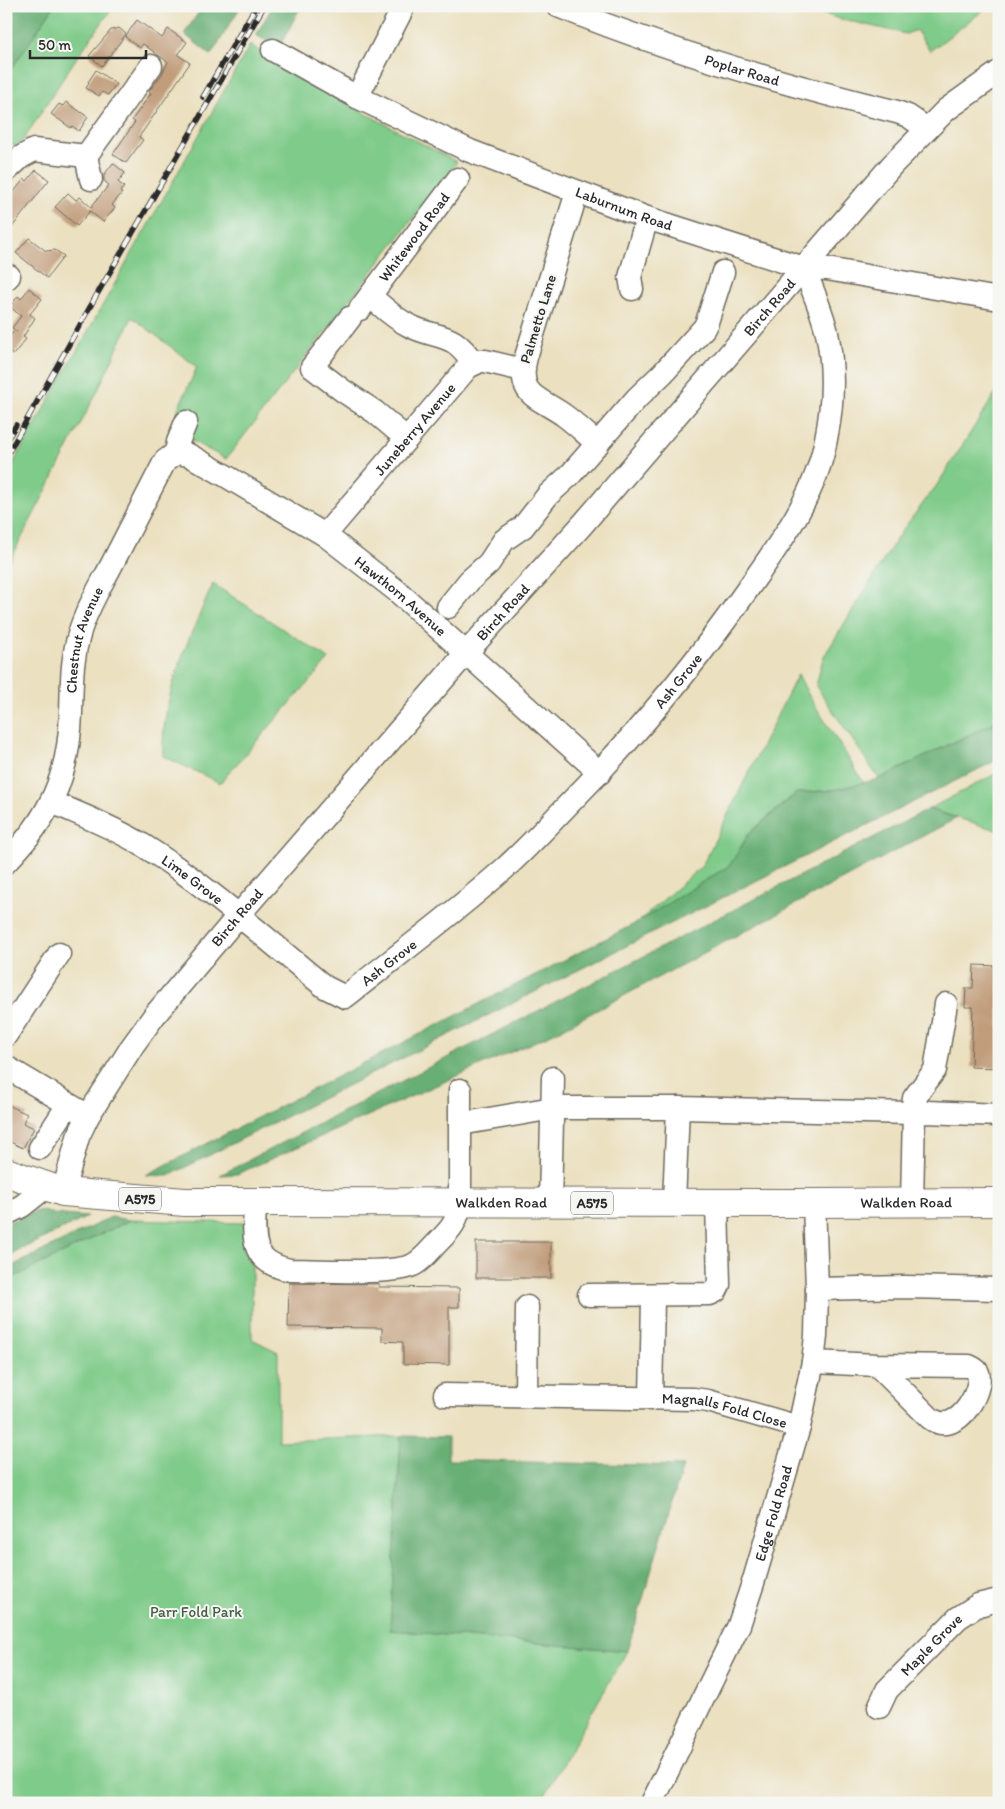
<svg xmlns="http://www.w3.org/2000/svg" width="1005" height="1809" font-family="Itim,sans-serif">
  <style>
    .green { fill: #7fcb89; stroke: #557b5a }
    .forest { fill: #67af75; stroke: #496d50 }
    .building { fill: #c19d7b }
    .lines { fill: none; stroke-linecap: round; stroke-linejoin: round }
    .minor-casing { stroke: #6e6a5f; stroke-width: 25 }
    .major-casing { stroke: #6e6a5f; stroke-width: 30 }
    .minor { stroke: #fff; stroke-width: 22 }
    .major { stroke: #fff; stroke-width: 28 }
    .rail-casing { stroke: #2b2b2b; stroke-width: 5.5 }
    .rail { stroke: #f6f6f2; stroke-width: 4; stroke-dasharray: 11; stroke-linecap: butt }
    .labels { text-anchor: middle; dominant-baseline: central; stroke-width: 4; stroke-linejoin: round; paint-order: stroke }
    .shield { fill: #f6f6f2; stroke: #686867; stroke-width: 1 }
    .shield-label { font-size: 14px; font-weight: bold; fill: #2b2b2b }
    .street-label { font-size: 15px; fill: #2b2b2b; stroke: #f6f6f2 }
    .park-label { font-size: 15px; fill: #445b47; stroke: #f6f6f2 }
  </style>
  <rect width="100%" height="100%" fill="#f6f6f2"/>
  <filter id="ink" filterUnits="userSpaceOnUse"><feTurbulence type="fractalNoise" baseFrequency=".02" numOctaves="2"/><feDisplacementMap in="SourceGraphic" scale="10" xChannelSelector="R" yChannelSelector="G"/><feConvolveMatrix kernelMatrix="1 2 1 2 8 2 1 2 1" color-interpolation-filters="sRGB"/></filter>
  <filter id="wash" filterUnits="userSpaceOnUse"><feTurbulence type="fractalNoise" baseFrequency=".0096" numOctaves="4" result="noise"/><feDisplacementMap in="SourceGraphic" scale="20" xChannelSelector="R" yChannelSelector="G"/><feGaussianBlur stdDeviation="1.12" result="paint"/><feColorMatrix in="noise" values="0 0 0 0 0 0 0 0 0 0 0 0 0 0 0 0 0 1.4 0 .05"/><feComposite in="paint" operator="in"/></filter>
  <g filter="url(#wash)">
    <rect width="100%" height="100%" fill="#ebe0bf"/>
    <g class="green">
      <polygon points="54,6 114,6 75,60 24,139 16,147 6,140 6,77"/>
      <polygon points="801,6 989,6 930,51 916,30 906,34 836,18"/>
      <polygon points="250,45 328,90 329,94 457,162 226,459 192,441 190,434 194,419 177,411 197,367 132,317 97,392 6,568 6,476"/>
      <polygon points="999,388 999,720 879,779 816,686 823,658 901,532 937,485"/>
      <path d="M213 584 329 659 220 783 163 756C161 694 189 639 213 584Z"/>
      <polygon points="798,674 809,696 864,783 833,790 796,793 749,833 730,865 638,922 702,866"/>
      <polygon points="999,772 999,831 929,809"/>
      <polygon points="130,1220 244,1223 252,1258 252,1339 278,1352 278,1441 401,1436 390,1630 627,1651 540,1803 6,1803 6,1281"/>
    </g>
    <g class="forest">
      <polygon points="6,6 54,6 6,77"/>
      <polygon points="203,6 241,6 211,55 184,34"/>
      <polygon points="273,6 301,6 279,48 256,35"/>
      <polygon points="999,720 999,759 168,1176 146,1175 638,922 730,865 749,834 797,793 833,790 879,779"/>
      <polygon points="929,809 957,818 554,1033 237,1174 220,1175"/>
      <polygon points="40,1210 54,1214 87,1217 6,1257 6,1223"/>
      <polygon points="111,1217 130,1220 6,1281 6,1269"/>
      <polygon points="401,1436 448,1437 448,1460 683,1466 627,1651 390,1630"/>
    </g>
    <g id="blocks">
      <g class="building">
        <polygon points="137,20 162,38 168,29 187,42 178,55 190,63 139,137 143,140 126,163 113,154 135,122 132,120 151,93 149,91 162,74 168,62 143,44 140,48 125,37"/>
        <polygon points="119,28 126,34 102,66 89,56 111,30"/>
        <polygon points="96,70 116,84 108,95 102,92 99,96 86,88 89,83 88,82"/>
        <polygon points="66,102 88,117 79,131 72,126 71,128 51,114 59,104 63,106"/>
        <polygon points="113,163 125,173 118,182 124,187 120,192 122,193 112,205 115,208 103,222 90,211 77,226 55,207 68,193 76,200 80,197 91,207 109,185 104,181 104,175"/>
        <polygon points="36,170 49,180 6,235 6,202 24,179 27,181"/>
        <polygon points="29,238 46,251 55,250 64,256 47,278 16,253"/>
        <polygon points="29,288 42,299 30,314 35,318 23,337 26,339 13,355 6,349 6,341 15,330 17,332 12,328 21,316 10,307 18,296 21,299"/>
        <polygon points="974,965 999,966 999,1068 971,1067 973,1007 965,1007 966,988 973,988"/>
        <polygon points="6,1104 27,1114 23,1123 34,1128 23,1148 6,1140"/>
        <rect x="476" y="1242" width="75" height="36"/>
        <polygon points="289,1283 379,1284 379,1287 459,1288 459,1307 449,1307 449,1365 403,1364 403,1342 382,1341 382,1328 288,1327"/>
      </g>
    </g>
  </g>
  <g filter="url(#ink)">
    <use href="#blocks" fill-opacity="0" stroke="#6e6a5f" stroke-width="1"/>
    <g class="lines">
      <g class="minor-casing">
        <g id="minor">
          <path id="s1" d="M558 6C668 51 782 84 897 112L908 116 927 129"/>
          <path id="s2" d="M273 50 357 97 470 151 647 218 804 268 827 269 999 299"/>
          <polyline points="357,97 404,6"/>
          <polyline points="6,171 21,157 34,150 86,156"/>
          <polyline points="91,179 86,156 151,66"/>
          <path d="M577 192 526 357C516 397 539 397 565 416 576 424 587 435 598 444"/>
          <polyline points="6,279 9,276"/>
          <polyline points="632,289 630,277 647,218"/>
          <path d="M370 296C382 306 394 318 408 325 439 341 451 329 474 364"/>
          <path id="s3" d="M360 309 458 179"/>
          <polyline points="350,318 312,367 342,390 375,412 407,439"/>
          <path id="s4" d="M176 453 189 455 226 476 325 535 397 591 600 773"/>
          <path id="s5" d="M325 535 468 367 480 361H485L523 370"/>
          <polyline points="448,607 469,581 489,563 504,540 523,527 548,495 570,475 637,398 663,373 704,328 707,322 723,272"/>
          <path id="s6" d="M52 802C81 815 113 827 141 844 207 885 265 938 325 987L345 997C398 955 453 914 504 869 525 850 544 830 563 810 630 742 692 669 747 590 779 544 816 496 826 439 833 405 834 367 827 333 822 311 812 289 804 268"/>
          <path id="s7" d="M6 862C50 817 69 777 71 713 72 682 71 661 80 631 87 608 100 587 111 566 129 531 147 496 165 461L176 453 178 442 186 422"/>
          <polyline points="6,1035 59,954"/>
          <polyline points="6,1067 88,1116"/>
          <polyline points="460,1124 553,1108 678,1108 914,1113 927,1112 999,1115"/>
          <polyline points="40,1148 68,1105"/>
          <path id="s8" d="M63 1192 78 1137 88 1116 133 1045 154 1016 238 916 467 652 582 525 892 165 946 110 999 72"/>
          <polyline points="912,1201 914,1113 913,1106 914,1098 935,1070 946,1004"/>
          <polyline points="674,1202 678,1108"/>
          <path d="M255 1203C254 1237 249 1262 290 1270 315 1270 394 1275 413 1265 423 1260 430 1250 438 1242 452 1228 457 1222 460 1203V1090"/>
          <polyline points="550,1203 553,1078"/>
          <polyline points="6,1214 22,1206 46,1187"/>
          <polyline points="817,1289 905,1287 999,1289"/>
          <polyline points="589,1295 710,1294 716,1291 719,1285 717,1202"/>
          <path d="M813 1362 877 1365 969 1366C971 1367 974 1368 976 1370 988 1381 959 1441 930 1418L877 1365"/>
          <path id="s9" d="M445 1395 694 1399 708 1401 799 1427"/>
          <polyline points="526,1396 527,1307"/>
          <polyline points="651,1399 653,1298"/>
          <path id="s10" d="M879 1707 887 1690 958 1618 978 1605 999 1600"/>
          <path id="s11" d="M652 1803 739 1625 753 1583 799 1427 813 1362 816 1336 817 1289 814 1203"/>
        </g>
      </g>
      <g class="major-casing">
        <g id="major">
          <path id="s12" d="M6 1172 63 1192 185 1202 814 1203 999 1202"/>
        </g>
      </g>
      <use href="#minor" class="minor"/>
      <use href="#major" class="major"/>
      <g class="rail-casing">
        <g id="rail">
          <polyline points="203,97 256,6"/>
          <polyline points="6,441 16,425"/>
          <polyline points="6,457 95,298 264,6"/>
        </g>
      </g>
      <use href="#rail" class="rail"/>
    </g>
  </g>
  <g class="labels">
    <g class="shield">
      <rect x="119" y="1187.5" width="42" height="23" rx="4"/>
      <rect x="571" y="1191.5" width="42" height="23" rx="4"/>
    </g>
    <g class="shield-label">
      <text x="140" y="1199">A575</text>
      <text x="592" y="1203">A575</text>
    </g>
    <g class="street-label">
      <text stroke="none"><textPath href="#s1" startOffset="195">Poplar Road</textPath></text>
      <text stroke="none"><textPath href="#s2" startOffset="386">Laburnum Road</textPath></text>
      <text stroke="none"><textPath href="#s3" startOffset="90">Whitewood Road</textPath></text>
      <text stroke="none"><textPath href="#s8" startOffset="1139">Birch Road</textPath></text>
      <text transform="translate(538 319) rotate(-73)">Palmetto Lane</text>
      <text stroke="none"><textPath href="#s5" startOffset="139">Juneberry Avenue</textPath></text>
      <text stroke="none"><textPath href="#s4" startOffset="268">Hawthorn Avenue</textPath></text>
      <text stroke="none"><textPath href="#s8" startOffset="734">Birch Road</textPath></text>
      <text stroke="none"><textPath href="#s7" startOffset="242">Chestnut Avenue</textPath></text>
      <text stroke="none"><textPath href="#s6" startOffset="815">Ash Grove</textPath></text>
      <text stroke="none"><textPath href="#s6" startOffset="161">Lime Grove</textPath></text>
      <text stroke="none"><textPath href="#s8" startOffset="329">Birch Road</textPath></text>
      <text stroke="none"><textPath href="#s6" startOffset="410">Ash Grove</textPath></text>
      <text stroke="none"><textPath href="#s12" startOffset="904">Walkden Road</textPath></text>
      <text stroke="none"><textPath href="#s12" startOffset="499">Walkden Road</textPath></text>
      <text stroke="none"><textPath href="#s9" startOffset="281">Magnalls Fold Close</textPath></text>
      <text stroke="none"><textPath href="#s11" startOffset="315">Edge Fold Road</textPath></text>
      <text stroke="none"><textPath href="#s10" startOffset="82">Maple Grove</textPath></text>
    </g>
    <g class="park-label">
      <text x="196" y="1612">Parr Fold Park</text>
    </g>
  </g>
  <rect width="1005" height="1809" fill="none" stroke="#f6f6f2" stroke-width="25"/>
  <path d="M30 50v8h116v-8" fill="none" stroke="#2b2b2b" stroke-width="2.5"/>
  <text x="38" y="50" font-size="15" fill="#2b2b2b" stroke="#f6f6f2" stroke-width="4" paint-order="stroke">50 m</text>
</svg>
